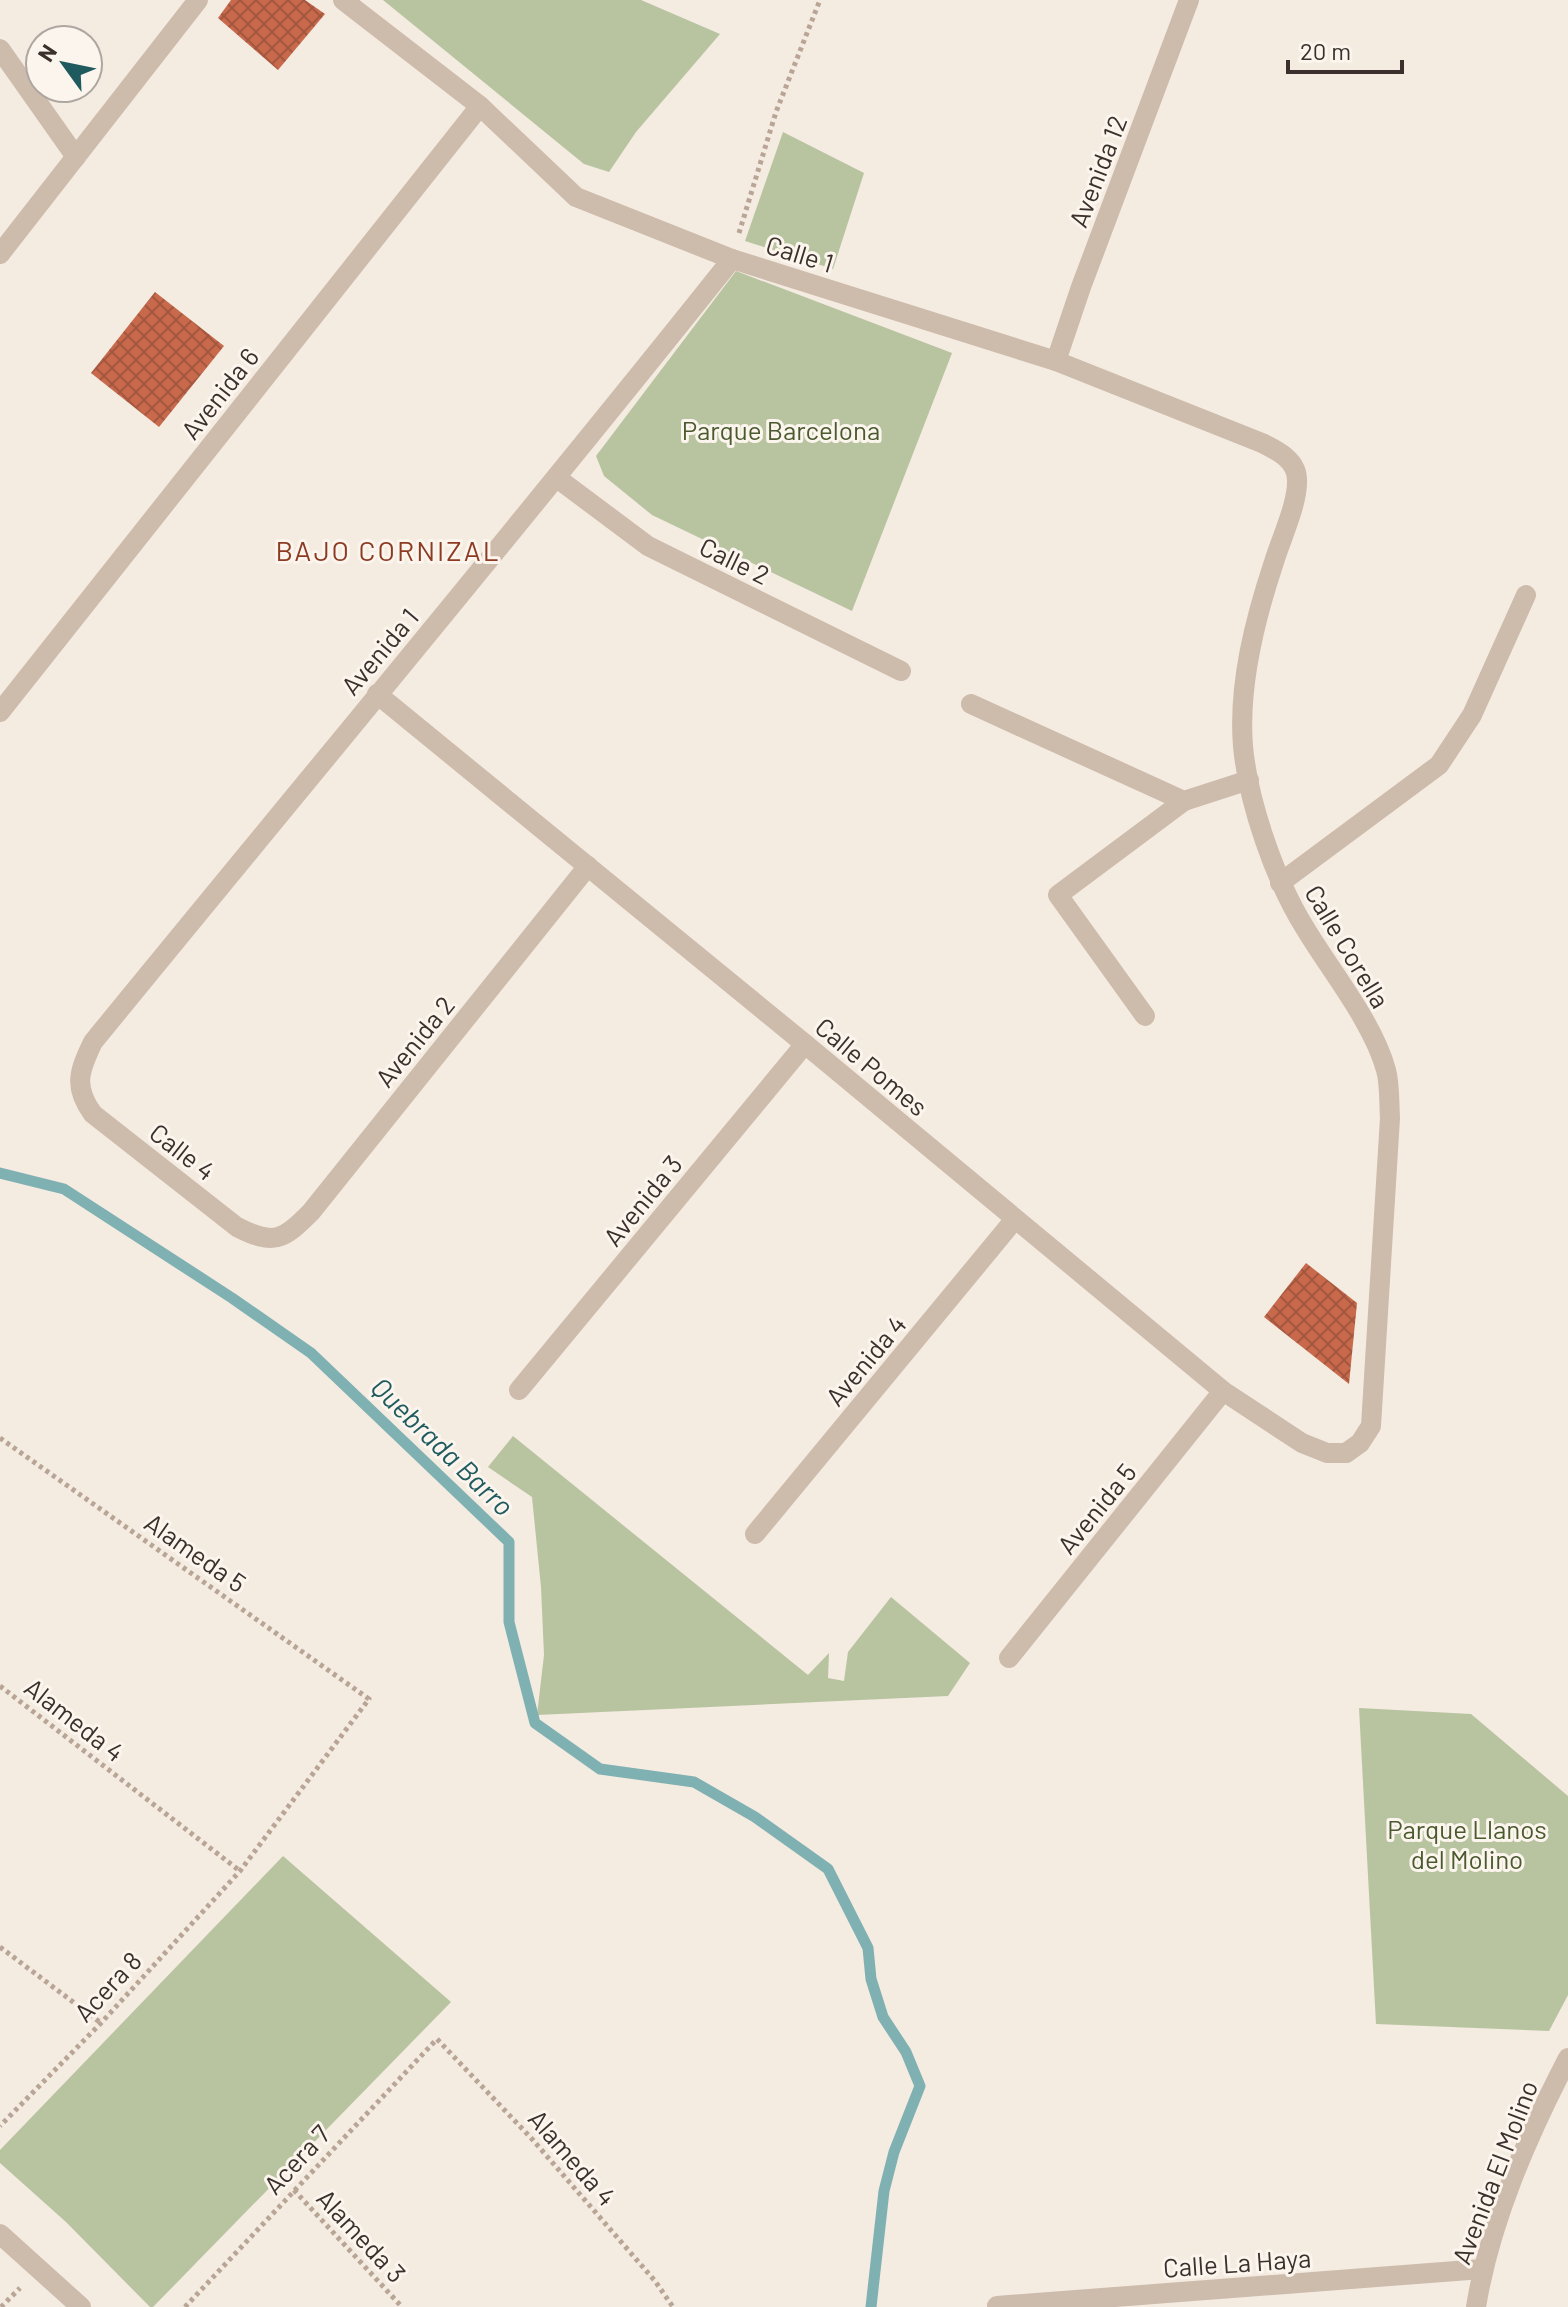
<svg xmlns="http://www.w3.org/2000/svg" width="1568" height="2307" font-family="Barlow,sans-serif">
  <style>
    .park { fill: #b8c4a0 }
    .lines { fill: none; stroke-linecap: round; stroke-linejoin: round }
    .stream { stroke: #7fb0b2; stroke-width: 11 }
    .building { fill: url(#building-cross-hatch) }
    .path { stroke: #b9a596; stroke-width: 5; stroke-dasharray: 4 4; stroke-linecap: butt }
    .minor { stroke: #cdbbac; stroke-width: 20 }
    .labels { text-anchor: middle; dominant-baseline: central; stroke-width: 6; stroke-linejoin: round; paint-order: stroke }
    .street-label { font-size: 26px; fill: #3b302b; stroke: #fbf5ee }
    .park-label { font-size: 26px; fill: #4a5a2e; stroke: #fbf5ee }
    .neighbourhood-label { font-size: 28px; letter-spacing: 2px; fill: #8c3b22; stroke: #fbf5ee }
    .water-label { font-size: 28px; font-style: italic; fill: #1f5a5e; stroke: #fbf5ee }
  </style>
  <defs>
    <pattern id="building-cross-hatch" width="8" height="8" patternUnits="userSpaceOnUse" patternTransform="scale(2)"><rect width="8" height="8" fill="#c8694b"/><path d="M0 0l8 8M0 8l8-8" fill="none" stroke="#a4573f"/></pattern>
  </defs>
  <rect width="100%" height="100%" fill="#f4ebe1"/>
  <g class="park">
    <polygon points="383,0 641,0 720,34 636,132 609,172 584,164"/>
    <polygon points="783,132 864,173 833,269 745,241"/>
    <polygon points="736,271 952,353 852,611 652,515 604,476 596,456"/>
    <polygon points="513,1436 808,1675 829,1653 828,1678 844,1681 848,1652 891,1597 970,1663 948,1696 537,1715 544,1655 541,1587 532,1497 488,1467"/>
    <polygon points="1359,1708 1471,1714 1568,1796 1568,1995 1549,2031 1376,2024"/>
    <polygon points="283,1856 451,2002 153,2307 150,2307 66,2222 0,2163 0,2150"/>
  </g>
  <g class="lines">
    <polyline class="stream" points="0,1173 64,1189 232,1298 311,1353 509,1542 509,1622 535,1723 600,1769 694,1782 755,1817 828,1869 868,1948 871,1979 883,2017 906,2052 920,2086 894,2152 884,2191 871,2307"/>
  </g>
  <g class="building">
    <polygon points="231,0 305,0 325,14 278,70 218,18"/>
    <polygon points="155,292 224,346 159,427 91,373"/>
    <polygon points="1306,1263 1357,1303 1349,1384 1264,1317"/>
  </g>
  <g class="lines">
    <g class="path">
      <polyline points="739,233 776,112 820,0"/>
      <polyline points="0,1438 369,1699 240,1871 101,2023 0,2126"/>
      <polyline points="0,1686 240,1871"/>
      <polyline points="0,1947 101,2023"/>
      <polyline points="294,2190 402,2307"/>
      <polyline points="1,2307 20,2288"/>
      <polyline points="185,2307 437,2039 532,2139 655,2281 673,2307"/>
    </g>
    <g class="minor">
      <path d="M343 0 480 106 576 197 732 259 1056 361 1262 443C1278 451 1297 460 1297 480 1298 503 1281 539 1274 562 1255 619 1238 685 1243 746 1248 802 1275 880 1305 928 1330 970 1373 1022 1386 1070 1390 1084 1389 1103 1390 1118L1371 1426 1360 1443 1346 1453H1327L1302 1443 1223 1391 805 1044 377 694"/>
      <polyline points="0,49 76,157"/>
      <polyline points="0,254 198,0"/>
      <polyline points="1056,361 1081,287 1189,0"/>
      <polyline points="557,478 648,546 901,671"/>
      <polyline points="971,704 1184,801 1249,780"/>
      <polyline points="0,712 480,106"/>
      <path d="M588 866 311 1212C283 1240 274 1246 237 1227L93 1114C73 1087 79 1071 93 1042 306 781 522 523 732 259"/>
      <polyline points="1280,883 1439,765 1472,715 1526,595"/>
      <polyline points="1145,1016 1058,895 1184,801"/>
      <polyline points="519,1390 805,1044"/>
      <polyline points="755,1534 1015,1219"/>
      <polyline points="1009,1658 1223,1391"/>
      <polyline points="0,2234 81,2307"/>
      <polyline points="997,2306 1482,2269"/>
      <path d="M1476 2307C1490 2221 1528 2135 1568 2058"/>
    </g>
  </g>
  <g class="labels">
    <g class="street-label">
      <text transform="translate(1097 171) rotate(-69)">Avenida 12</text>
      <text transform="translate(800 253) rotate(17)">Calle 1</text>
      <text transform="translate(219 393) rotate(-52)">Avenida 6</text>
      <text transform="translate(735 560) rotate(26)">Calle 2</text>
      <text transform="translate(379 651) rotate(-50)">Avenida 1</text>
      <text transform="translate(1348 946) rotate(59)">Calle Corella</text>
      <text transform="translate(414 1041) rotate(-51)">Avenida 2</text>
      <text transform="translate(872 1066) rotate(40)">Calle Pomes</text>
      <text transform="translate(183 1151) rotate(38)">Calle 4</text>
      <text transform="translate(642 1200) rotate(-51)">Avenida 3</text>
      <text transform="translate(865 1360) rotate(-50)">Avenida 4</text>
      <text transform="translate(1096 1508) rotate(-51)">Avenida 5</text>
      <text transform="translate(196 1552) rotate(35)">Alameda 5</text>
      <text transform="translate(75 1719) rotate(38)">Alameda 4</text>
      <text transform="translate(107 1986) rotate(-47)">Acera 8</text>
      <text transform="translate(573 2157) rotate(49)">Alameda 4</text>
      <text transform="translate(296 2159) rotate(-47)">Acera 7</text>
      <text transform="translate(1494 2172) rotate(-69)">Avenida El Molino</text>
      <text transform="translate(362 2235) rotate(47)">Alameda 3</text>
      <text transform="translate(1237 2262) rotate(-4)">Calle La Haya</text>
    </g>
    <g class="park-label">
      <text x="781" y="429">Parque Barcelona</text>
      <text x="1467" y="1828">Parque Llanos<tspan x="1467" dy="30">del Molino</tspan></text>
    </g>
    <g class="neighbourhood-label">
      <text x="388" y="550">BAJO CORNIZAL</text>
    </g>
    <g class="water-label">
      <text transform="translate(443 1446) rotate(44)">Quebrada Barro</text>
    </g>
  </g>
  <g transform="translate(64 64) rotate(303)"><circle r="38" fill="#fbf5ee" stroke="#aea6a0" stroke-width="2"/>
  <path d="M0-6L14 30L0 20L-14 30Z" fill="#1f5a5e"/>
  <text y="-12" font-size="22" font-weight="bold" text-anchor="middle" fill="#3b302b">N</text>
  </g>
  <path d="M1288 60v12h114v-12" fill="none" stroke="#3b302b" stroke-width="4"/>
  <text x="1300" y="60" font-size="24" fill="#3b302b" stroke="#fbf5ee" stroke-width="6" paint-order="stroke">20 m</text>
</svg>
